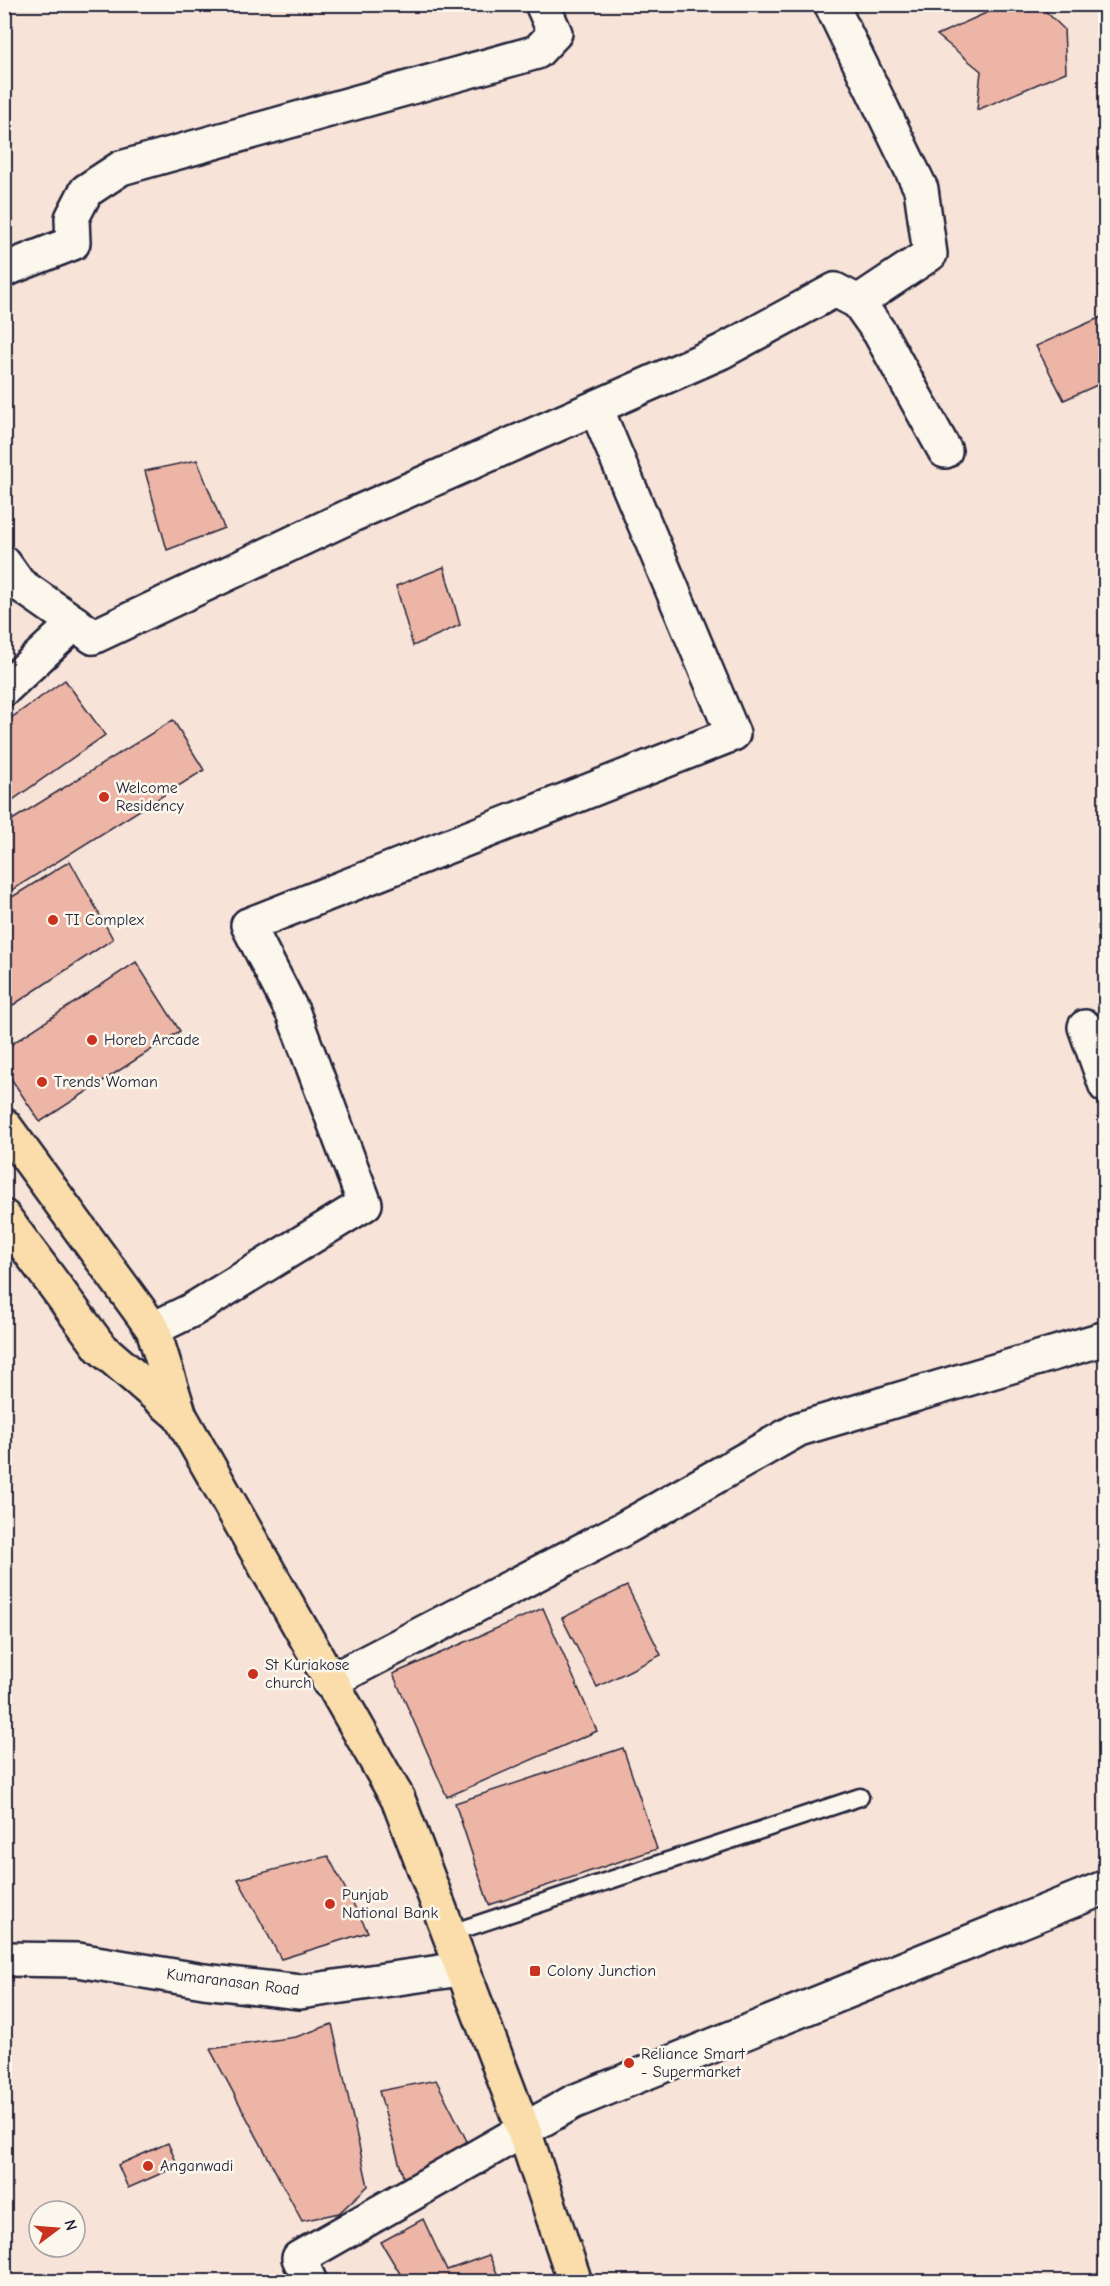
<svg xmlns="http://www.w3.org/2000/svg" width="1110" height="2286" font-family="'Comic Neue',sans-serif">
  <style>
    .building { fill: #edb5a5; stroke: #22223b; stroke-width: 1.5 }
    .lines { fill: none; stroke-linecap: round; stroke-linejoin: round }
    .service-casing { stroke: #22223b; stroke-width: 21 }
    .minor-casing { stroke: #22223b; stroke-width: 38 }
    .primary-casing { stroke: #22223b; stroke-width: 38 }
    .service { stroke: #fbf7ec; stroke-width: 16 }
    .minor { stroke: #fbf7ec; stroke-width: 33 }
    .primary { stroke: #faddab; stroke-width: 33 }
    .poi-dot { fill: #c8321e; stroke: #fbf7ec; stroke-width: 2 }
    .labels { text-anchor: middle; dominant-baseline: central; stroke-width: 5; stroke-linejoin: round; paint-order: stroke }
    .poi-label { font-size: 16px; fill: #22223b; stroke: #fbf7ec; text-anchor: start }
    .street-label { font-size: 16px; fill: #22223b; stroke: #fbf7ec }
  </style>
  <rect width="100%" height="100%" fill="#f7e3d7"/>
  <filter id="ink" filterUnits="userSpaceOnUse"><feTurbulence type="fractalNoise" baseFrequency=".0167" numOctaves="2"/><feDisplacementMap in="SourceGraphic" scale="12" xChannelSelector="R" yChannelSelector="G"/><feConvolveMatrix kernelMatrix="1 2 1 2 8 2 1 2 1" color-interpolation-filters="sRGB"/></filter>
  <g filter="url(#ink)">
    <g class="building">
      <polygon points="1006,4 1038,4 1064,29 1066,72 977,110 981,71 937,35"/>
      <polygon points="1106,315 1106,381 1064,400 1036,346"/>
      <polygon points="197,460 224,528 167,550 145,471"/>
      <polygon points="444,567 460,625 413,646 396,586"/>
      <polygon points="65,680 105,735 4,806 4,723"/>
      <polygon points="173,720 204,770 4,895 4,825"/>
      <polygon points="70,861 113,939 4,1011 4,902"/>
      <polygon points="136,962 180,1031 40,1122 4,1068 4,1049"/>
      <polygon points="627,1586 661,1655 597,1687 562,1618"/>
      <polygon points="543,1608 597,1731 447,1797 393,1674"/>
      <polygon points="623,1748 657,1849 489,1905 455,1803"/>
      <polygon points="328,1856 368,1932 281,1959 238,1879"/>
      <polygon points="332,2024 368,2186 339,2213 302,2221 210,2049 296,2037"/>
      <polygon points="436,2080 472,2151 408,2194 379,2091"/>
      <polygon points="168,2143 178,2166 128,2188 118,2165"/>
      <polygon points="423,2219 447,2270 489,2255 501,2282 405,2282 381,2242"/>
    </g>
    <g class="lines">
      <g class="service-casing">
        <polyline id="service" points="448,1934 860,1797"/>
      </g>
      <g class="minor-casing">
        <g id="minor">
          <polyline points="831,4 921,189 930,254 858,302"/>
          <polyline points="4,270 73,243 72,218 86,191 121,168 537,52 555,33 542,4"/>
          <polyline points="4,563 19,584 75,623"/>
          <polyline points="4,689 75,623 93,637 352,515 721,352 835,290 858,302 880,333 945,451"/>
          <polyline points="1085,1027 1106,1086"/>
          <polyline points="153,1329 192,1310 365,1204 293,1013 248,925 733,734 596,408"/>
          <polyline points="329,1682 623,1529 799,1429 1106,1338"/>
          <polyline points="4,1959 78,1960 204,1981 300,1992 461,1969"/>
          <polyline points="310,2282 299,2258 573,2102 1106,1887"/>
        </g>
      </g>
      <g class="primary-casing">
        <g id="primary">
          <polyline points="4,1125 153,1329 180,1416 398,1799 524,2131 575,2282"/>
          <polyline points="4,1217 100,1347 180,1416"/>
        </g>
      </g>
      <use href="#service" class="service"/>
      <use href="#minor" class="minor"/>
      <use href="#primary" class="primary"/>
    </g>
  </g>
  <g class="poi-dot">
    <circle cx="104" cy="797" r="6"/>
    <circle cx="53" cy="920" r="6"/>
    <circle cx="92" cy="1040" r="6"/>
    <circle cx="42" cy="1082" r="6"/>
    <circle cx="253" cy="1674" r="6"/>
    <circle cx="330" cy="1904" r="6"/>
    <rect x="529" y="1965" width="12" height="12" rx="3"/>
    <circle cx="629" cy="2063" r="6"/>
    <circle cx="148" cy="2166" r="6"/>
  </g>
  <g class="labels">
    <g class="poi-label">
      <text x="116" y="788">Welcome<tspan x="116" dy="18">Residency</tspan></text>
      <text x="65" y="920">TI Complex</text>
      <text x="104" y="1040">Horeb Arcade</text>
      <text x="54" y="1082">Trends Woman</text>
      <text x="265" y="1665">St Kuriakose<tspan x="265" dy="18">church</tspan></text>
      <text x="342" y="1895">Punjab<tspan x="342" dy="18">National Bank</tspan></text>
      <text x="547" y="1971">Colony Junction</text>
      <text x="641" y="2054">Reliance Smart<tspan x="641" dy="18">- Supermarket</tspan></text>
      <text x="160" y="2166">Anganwadi</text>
    </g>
    <g class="street-label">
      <text transform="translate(233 1982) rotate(7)">Kumaranasan Road</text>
    </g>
  </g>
  <rect width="1110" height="2286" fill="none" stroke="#fbf7ec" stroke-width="24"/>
  <rect x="12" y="12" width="1086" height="2262" fill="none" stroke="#22223b" stroke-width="2" filter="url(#ink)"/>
  <g transform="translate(57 2229) rotate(74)"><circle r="28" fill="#fbf7ec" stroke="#a4a2a5" stroke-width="1.5"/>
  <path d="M0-4.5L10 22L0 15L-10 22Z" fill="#c8321e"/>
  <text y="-9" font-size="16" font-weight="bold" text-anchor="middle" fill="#22223b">N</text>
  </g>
</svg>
